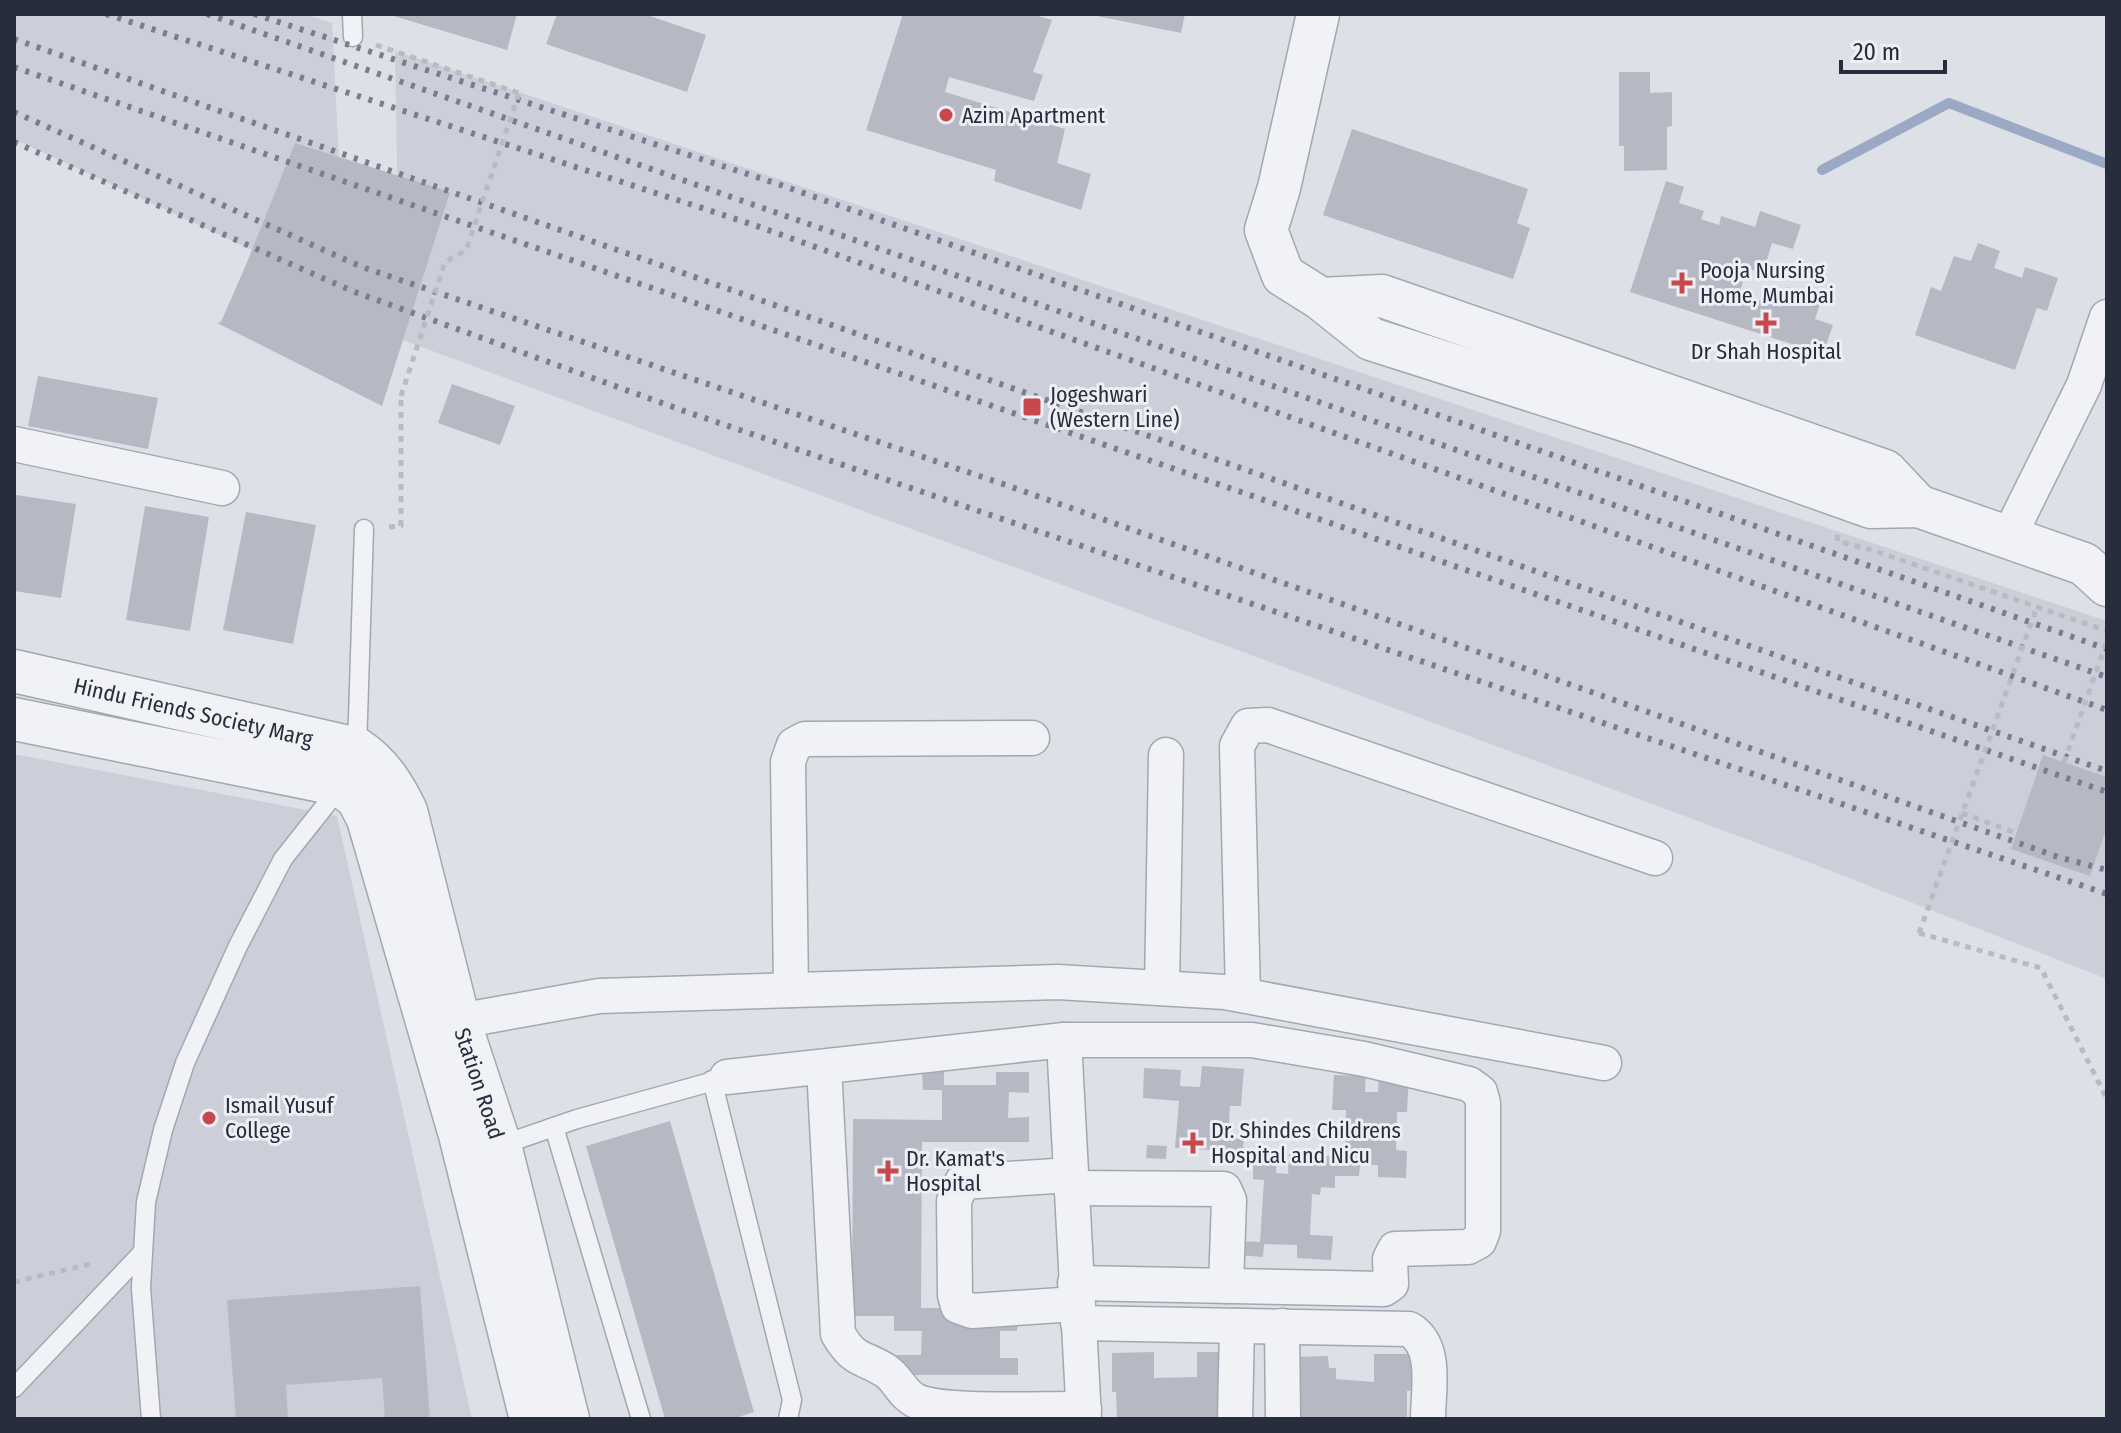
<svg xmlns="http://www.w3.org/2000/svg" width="2121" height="1433" font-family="'Fira Sans Condensed',sans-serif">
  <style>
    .built { fill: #cccfd9 }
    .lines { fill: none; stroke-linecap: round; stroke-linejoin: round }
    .stream { stroke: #9aaac5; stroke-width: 10 }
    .building { fill: #b6b9c3 }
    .service-casing { stroke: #a4a7b1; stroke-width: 21 }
    .minor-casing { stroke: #a4a7b1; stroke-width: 37 }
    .tertiary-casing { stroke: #a4a7b1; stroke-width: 45 }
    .path { stroke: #b9bbc1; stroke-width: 5; stroke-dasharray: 6 6; stroke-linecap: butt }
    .service { stroke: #f1f2f5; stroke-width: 18 }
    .minor { stroke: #f1f2f5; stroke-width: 34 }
    .tertiary { stroke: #f1f2f5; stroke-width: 42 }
    .rail { stroke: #787e90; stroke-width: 6; stroke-dasharray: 4 8; stroke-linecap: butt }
    .path-bridge { stroke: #b9bbc1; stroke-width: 5; stroke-dasharray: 6 6; stroke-linecap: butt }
    .poi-dot { fill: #c7484c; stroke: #edeff5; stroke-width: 3 }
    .labels { text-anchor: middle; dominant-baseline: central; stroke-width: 6; stroke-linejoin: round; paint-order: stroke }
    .poi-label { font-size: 22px; fill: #282d3d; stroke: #edeff5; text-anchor: start }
    .street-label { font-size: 22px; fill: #282d3d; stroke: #edeff5 }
  </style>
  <rect width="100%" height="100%" fill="#dee0e7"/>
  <g class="built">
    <polygon points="14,14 304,14 332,23 346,294 14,139"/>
    <polygon points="395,51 2107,621 2107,979 1811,863 400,339"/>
    <polygon points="14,754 337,816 472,1419 14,1419"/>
  </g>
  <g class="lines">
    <polyline class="stream" points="1822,170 1949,103 2107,164"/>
  </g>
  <g class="building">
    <polygon points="387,14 517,14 507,50"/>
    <polygon points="557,14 644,14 706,35 687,92 546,44"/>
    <polygon points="903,14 1031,14 1052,20 1033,72 1043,75 1034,101 949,77 945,92 1065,129 1057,163 1091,174 1081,210 994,181 996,170 866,130"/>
    <polygon points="1087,14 1185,14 1181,33"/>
    <polygon points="1619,72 1650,72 1650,93 1672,92 1672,126 1667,127 1667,170 1624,171 1624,146 1619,146"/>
    <polygon points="1352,129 1528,189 1517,223 1530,228 1513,279 1323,215"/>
    <polygon points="295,143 450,192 382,406 217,323 221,322 245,267"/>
    <polygon points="1666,181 1684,187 1679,203 1704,211 1701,219 1719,225 1721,216 1755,227 1760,211 1801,225 1793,249 1772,243 1763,273 1730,263 1725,277 1743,282 1739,294 1781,307 1787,287 1822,298 1815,319 1833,325 1823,354 1630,292"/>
    <polygon points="1978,243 2000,251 1994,268 2022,278 2025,267 2058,278 2047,311 2037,308 2015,370 1915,335 1931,287 1941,291 1954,256 1971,261"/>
    <polygon points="38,376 158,398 148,449 28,426"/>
    <polygon points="452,384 515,406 500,445 438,423"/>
    <polygon points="16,495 76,504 61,598 14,591"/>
    <polygon points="145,506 209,517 190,631 126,620"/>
    <polygon points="246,512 316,525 293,644 223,630"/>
    <polygon points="2043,755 2107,777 2107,827 2090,876 2011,849"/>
    <polygon points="1202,1066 1244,1069 1241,1106 1230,1106 1228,1138 1244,1139 1243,1149 1277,1153 1276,1173 1288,1174 1289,1154 1332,1156 1332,1151 1345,1152 1346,1110 1332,1110 1334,1075 1366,1076 1365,1092 1378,1092 1379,1075 1409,1076 1407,1112 1397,1112 1396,1150 1407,1151 1406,1178 1378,1177 1378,1165 1360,1165 1359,1176 1335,1176 1335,1188 1321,1187 1320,1195 1312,1194 1310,1235 1333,1236 1331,1260 1297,1258 1297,1245 1264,1244 1263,1257 1238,1255 1239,1241 1260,1242 1264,1180 1253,1179 1253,1164 1211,1162 1211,1150 1175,1148 1179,1101 1143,1098 1144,1068 1181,1070 1180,1086 1200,1087"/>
    <polygon points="922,1072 944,1072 944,1085 996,1085 996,1072 1029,1072 1029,1093 1009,1092 1008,1118 1029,1117 1029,1142 922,1142 921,1308 948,1308 948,1320 987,1320 1018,1311 1017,1331 1000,1331 1000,1358 1018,1358 1018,1375 894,1375 894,1355 921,1355 922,1331 894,1331 894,1316 852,1316 853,1119 942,1120 942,1090 923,1090"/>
    <polygon points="670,1121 754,1412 732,1419 665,1419 586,1146"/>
    <polygon points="1147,1145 1167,1146 1166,1159 1146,1158"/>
    <polygon points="420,1286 430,1419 385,1419 382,1378 286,1385 288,1419 236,1419 227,1300"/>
    <polygon points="1154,1352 1154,1378 1197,1377 1197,1352 1235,1352 1226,1419 1117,1419 1116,1392 1112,1392 1112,1353"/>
    <polygon points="1374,1354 1414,1354 1415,1390 1407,1391 1407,1419 1294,1419 1290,1357 1328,1356 1329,1368 1336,1368 1336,1379 1374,1382"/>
  </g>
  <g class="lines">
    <g class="service-casing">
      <g id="service">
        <polyline points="352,14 353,37"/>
        <polyline points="357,749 364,529"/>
        <polyline points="712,1080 792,1400 788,1419"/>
        <polyline points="554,1127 641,1419"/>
        <polyline points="496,1147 577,1119 725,1078"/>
        <polyline points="14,1388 143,1252"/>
        <polyline points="151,1419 141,1288 146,1202 163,1130 185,1063 238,946 283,859 340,787"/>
      </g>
    </g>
    <g class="minor-casing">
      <g id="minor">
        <polyline points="14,444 222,488"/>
        <polyline points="2008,538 2084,385 2107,317"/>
        <polyline points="1162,988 1166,755"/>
        <polyline points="791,990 788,762 794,745 805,739 1032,738"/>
        <polyline points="1243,995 1237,746 1248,726 1268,725 1655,858"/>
        <polyline points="435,1030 459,1021 599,996 1058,982 1225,992 1604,1063"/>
        <polyline points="1064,1040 1252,1040 1364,1059 1469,1084 1480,1092 1483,1103 1483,1231 1479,1241 1468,1247 1395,1249 1390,1259 1391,1284 1384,1289 1075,1283"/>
        <path d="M824 1067 838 1334C855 1363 863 1356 886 1371 898 1379 902 1394 916 1401 945 1414 1046 1408 1084 1409"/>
        <polyline points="727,1077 1064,1040 1084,1419"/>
        <polyline points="1070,1175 962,1182 954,1201 955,1295 958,1306 972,1311 1076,1304"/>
        <polyline points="1071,1188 1224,1189 1229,1200 1226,1286"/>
        <path d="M1078 1323 1409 1329C1438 1346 1428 1389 1428 1419"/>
        <polyline points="1282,1326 1283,1419"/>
        <polyline points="1235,1419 1237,1326"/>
      </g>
    </g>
    <g class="tertiary-casing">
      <g id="tertiary">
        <polyline points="1318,14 1279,188 1266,230 1283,275 1321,299 1371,339 1640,425 1871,507 1918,506 2084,564 2107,585"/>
        <polyline points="1321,299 1382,296 1885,471 1918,506"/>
        <path id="s1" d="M14 671 357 749C380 764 394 786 406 811L459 1021 500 1145 568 1419"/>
        <polyline points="14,719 341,785 358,799 368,819 460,1135 531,1419"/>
      </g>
    </g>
    <g class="path">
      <polyline points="376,45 519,93"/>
      <polyline points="389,527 401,526 401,396"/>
      <polyline points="1838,535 1837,541 1872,550 2107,631"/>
      <polyline points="1962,813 2016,833"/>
      <polyline points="1919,933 2041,968 2107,1099"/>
      <polyline points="14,1282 95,1263"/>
    </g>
    <use href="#service" class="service"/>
    <use href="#minor" class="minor"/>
    <use href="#tertiary" class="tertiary"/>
    <g class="rail">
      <polyline points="106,14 754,225 2107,710"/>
      <polyline points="207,14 2107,677"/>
      <polyline points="254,14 772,182 2107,649"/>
      <polyline points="14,39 2107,771"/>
      <polyline points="14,67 2107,792"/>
      <polyline points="14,112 362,267 1006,485 2058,857 2107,870"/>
      <polyline points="14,142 352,291 687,412 2107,894"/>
    </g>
    <g class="path-bridge">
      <polyline points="401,396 445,262 466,250 519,93"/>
      <polyline points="2064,762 2107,641"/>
      <polyline points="1919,933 2037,607"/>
    </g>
  </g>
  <g class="poi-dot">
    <circle cx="946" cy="115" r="8"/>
    <path d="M1678 271h8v8h8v8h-8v8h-8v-8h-8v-8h8z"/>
    <path d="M1762 311h8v8h8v8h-8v8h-8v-8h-8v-8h8z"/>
    <rect x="1022" y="397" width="20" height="20" rx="4"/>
    <circle cx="209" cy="1118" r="8"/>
    <path d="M1189 1131h8v8h8v8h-8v8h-8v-8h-8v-8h8z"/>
    <path d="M884 1159h8v8h8v8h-8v8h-8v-8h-8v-8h8z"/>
  </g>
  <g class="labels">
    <g class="poi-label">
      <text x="962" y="115">Azim Apartment</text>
      <text x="1700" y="270">Pooja Nursing<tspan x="1700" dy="25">Home, Mumbai</tspan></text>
      <text x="1766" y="351" text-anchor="middle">Dr Shah Hospital</text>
      <text x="1050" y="394">Jogeshwari<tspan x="1050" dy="25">(Western Line)</tspan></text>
      <text x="225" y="1105">Ismail Yusuf<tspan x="225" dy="25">College</tspan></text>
      <text x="1211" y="1130">Dr. Shindes Childrens<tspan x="1211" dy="25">Hospital and Nicu</tspan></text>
      <text x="906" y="1158">Dr. Kamat's<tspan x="906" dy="25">Hospital</tspan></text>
    </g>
    <g class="street-label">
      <text stroke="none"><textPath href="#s1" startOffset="184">Hindu Friends Society Marg</textPath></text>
      <text stroke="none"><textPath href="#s1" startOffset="714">Station Road</textPath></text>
    </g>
  </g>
  <rect width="2121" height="1433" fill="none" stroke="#282d3d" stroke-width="32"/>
  <path d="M1841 60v12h104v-12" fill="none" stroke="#282d3d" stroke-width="4"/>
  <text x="1853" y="60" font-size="24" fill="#282d3d" stroke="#edeff5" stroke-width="6" paint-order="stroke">20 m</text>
</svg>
